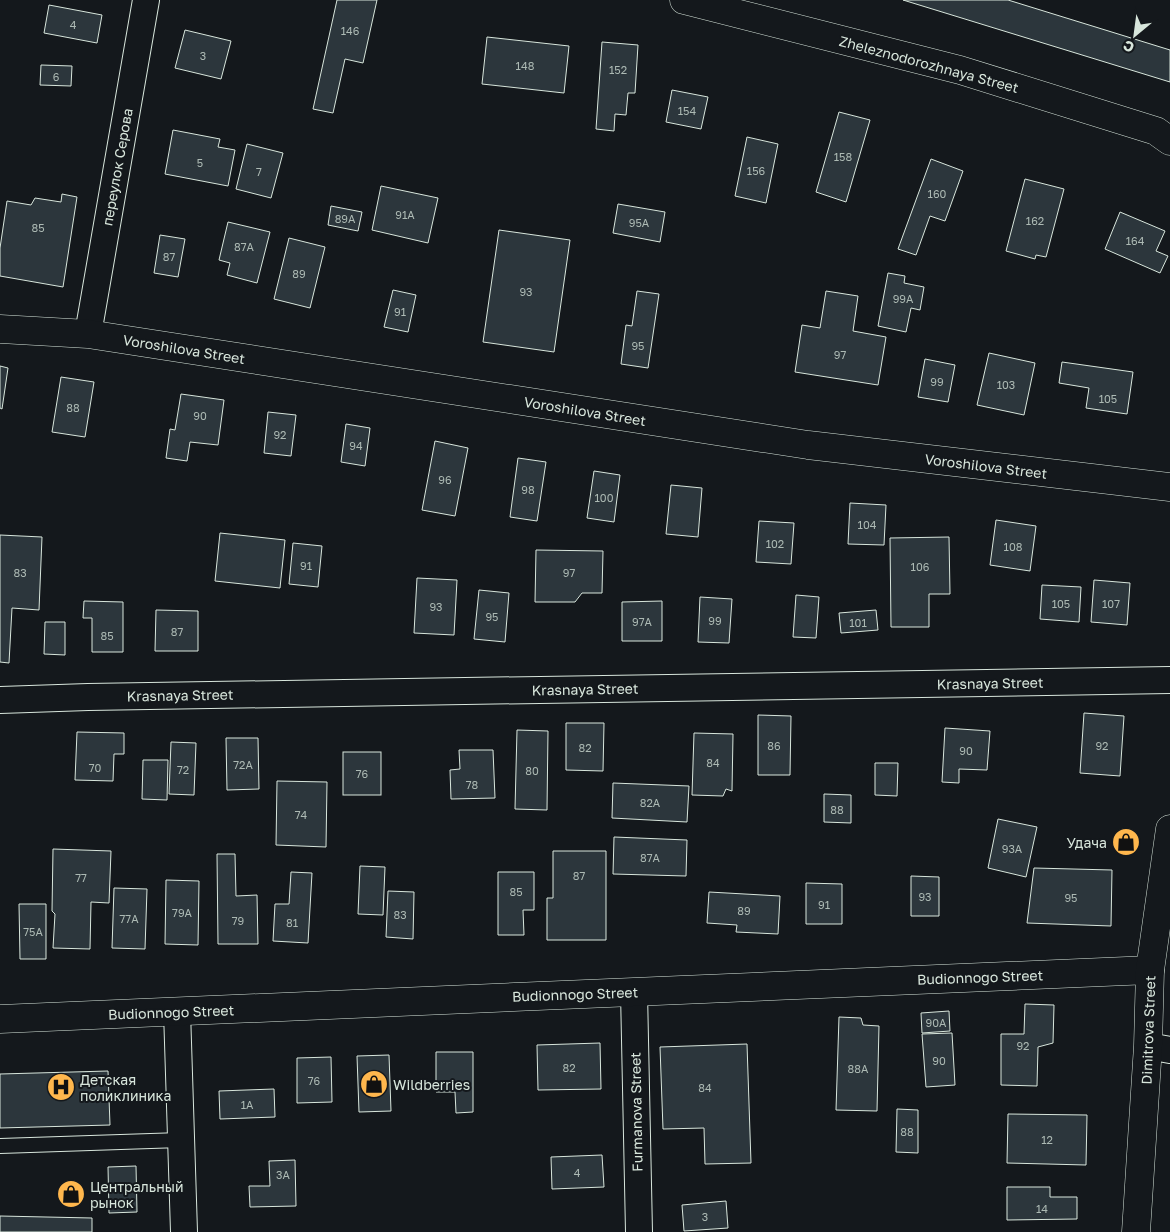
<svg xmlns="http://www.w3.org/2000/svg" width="1170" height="1232" font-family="'Golos Text',sans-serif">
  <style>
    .building { fill: #2c363c; stroke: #d8e6dc }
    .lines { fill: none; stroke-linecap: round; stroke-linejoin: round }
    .service-casing { stroke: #d8e6dc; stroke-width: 16 }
    .minor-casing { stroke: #d8e6dc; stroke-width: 28 }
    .tertiary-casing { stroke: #d8e6dc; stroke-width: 29 }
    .secondary-casing { stroke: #d8e6dc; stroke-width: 29 }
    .service { stroke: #14181c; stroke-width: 14 }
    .minor { stroke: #14181c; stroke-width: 26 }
    .tertiary { stroke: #14181c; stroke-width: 28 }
    .secondary { stroke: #14181c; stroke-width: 28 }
    .labels { text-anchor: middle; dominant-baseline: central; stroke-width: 4; stroke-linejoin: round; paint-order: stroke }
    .number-label { font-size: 11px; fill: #adbab4 }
    .street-label { font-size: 14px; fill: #d8e6dc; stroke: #14181c }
    .poi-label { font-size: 14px; fill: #d8e6dc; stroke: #14181c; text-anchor: start }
  </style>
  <rect width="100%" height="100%" fill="#14181c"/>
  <g class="building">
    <polygon points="337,0 377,0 363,63 345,59 333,113 313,109"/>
    <polygon points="903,0 1008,0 1170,50 1170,82"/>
    <polygon points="49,5 102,15 97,43 44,33"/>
    <polygon points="185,30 231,41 221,79 175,68"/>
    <polygon points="487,37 569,46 564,93 482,84"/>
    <polygon points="602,42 638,45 635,93 628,93 626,115 615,114 614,131 596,129"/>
    <polygon points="41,65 72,66 71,86 40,85"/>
    <polygon points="672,90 708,97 701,129 666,122"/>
    <polygon points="839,112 870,120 846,202 816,192"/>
    <polygon points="173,130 220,139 218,147 235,150 228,186 165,174"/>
    <polygon points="747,137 778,144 766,203 735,196"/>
    <polygon points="247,144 283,153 271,198 236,189"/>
    <polygon points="931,159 963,171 945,221 930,216 916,255 898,249"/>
    <polygon points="1025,179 1064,189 1046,257 1036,255 1035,259 1006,251"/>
    <polygon points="381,186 438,198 428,243 372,230"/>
    <polygon points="62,194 77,197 63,287 0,276 0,248 7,201 31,205 35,198 61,202"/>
    <polygon points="618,204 665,212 660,242 613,233"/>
    <polygon points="331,206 362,212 358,231 328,225"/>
    <polygon points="1120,212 1165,231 1156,251 1168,256 1160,273 1105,249"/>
    <polygon points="228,222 270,232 257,283 227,275 230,263 219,260"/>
    <polygon points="499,230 570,240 554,352 483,342"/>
    <polygon points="160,235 185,239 178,277 154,273"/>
    <polygon points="289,238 325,247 310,308 274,299"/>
    <polygon points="888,273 905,276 904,283 924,287 920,310 911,308 906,332 878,326"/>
    <polygon points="393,290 416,295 408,332 384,327"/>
    <polygon points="637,291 659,294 648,368 621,364 626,325 632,326"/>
    <polygon points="826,291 858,296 853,331 886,337 878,385 795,372 802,325 820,328"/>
    <polygon points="989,353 1035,363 1024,415 977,405"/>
    <polygon points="925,359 955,365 948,402 918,397"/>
    <polygon points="1062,362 1133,372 1127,414 1086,408 1089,388 1059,383"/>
    <polygon points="0,366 8,368 2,409 0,408"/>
    <polygon points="61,377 94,382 85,437 52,432"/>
    <polygon points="181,394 224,400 218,445 190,442 187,461 166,458 170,429 175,430"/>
    <polygon points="268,412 296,415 291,456 264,453"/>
    <polygon points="346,424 370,428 365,466 341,462"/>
    <polygon points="435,441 468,448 455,516 422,510"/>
    <polygon points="518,458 546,462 537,521 510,517"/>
    <polygon points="594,471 620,475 614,522 587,518"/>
    <polygon points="671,485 702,488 698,537 666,534"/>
    <polygon points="850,503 886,505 884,545 848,544"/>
    <polygon points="996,520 1036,526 1030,571 990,565"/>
    <polygon points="759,521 794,523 791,564 756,562"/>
    <polygon points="220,533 285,540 280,588 215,581"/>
    <polygon points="0,535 42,537 39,610 12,608 9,663 0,662"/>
    <polygon points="949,537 950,594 929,594 929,627 891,627 890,538"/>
    <polygon points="293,543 322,546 318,587 289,584"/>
    <polygon points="536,550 603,551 602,593 582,593 575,602 535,602"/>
    <polygon points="417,578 457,580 454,635 414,633"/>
    <polygon points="1094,580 1130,583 1127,625 1091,622"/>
    <polygon points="1042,585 1081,587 1079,622 1040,619"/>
    <polygon points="479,590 509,593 505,642 474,639"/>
    <polygon points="796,595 819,597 816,638 793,637"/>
    <polygon points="700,597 732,599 729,643 698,642"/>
    <polygon points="84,601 123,602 123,652 92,652 92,618 83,618"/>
    <polygon points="662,601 662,641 622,641 622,602"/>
    <polygon points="156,610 198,611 198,651 155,651"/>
    <polygon points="876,610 878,630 841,633 839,613"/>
    <polygon points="45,622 65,622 65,655 44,654"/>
    <polygon points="1084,713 1124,716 1120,776 1080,773"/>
    <polygon points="758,715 791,716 790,775 758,775"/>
    <polygon points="566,723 604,723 603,771 566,770"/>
    <polygon points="945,728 990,731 987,770 959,769 959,783 942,782"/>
    <polygon points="517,730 548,731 547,810 515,809"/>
    <polygon points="77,732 124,733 124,754 114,754 113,781 75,780"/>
    <polygon points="694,733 733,734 732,791 726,789 723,796 692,795"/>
    <polygon points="226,738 258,738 259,789 227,790"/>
    <polygon points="171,742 196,743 194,795 169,794"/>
    <polygon points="459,750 493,750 495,798 451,799 450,770 460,769"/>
    <rect x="343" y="752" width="38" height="43"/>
    <polygon points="143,760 168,760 167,800 142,799"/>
    <polygon points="875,763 898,763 897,796 875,795"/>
    <polygon points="277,781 327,782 326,847 276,845"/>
    <polygon points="613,783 689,786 687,822 612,818"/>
    <polygon points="824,794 851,795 851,823 824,822"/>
    <polygon points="998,819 1037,827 1026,877 988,868"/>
    <polygon points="614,837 687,840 686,876 613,874"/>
    <polygon points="53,849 111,851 109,903 91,902 90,949 53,948 55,914 52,911"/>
    <polygon points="553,851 606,851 606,940 547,940 547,898 553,898"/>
    <polygon points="217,854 235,854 236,896 257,895 258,944 218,944"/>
    <polygon points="360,866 385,867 383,915 358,914"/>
    <polygon points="1034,868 1112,870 1111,926 1027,923"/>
    <polygon points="291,872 312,873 308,943 273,941 275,904 289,904"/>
    <polygon points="498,872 534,872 534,910 523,910 524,935 498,935"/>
    <polygon points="911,876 939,877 939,916 911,916"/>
    <polygon points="166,880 199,881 198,945 165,944"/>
    <polygon points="806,883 842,884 842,924 806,924"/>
    <polygon points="114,888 147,889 145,949 112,948"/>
    <polygon points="388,891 414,892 413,939 386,937"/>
    <polygon points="709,892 780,896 778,934 736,932 737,925 707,923"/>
    <polygon points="19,904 46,904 46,959 20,959"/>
    <polygon points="1025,1004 1054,1005 1053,1043 1038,1047 1037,1086 1001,1085 1001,1034 1024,1034"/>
    <polygon points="949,1011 950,1031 922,1033 921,1013"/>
    <polygon points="839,1017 861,1018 863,1025 879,1026 877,1111 836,1110"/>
    <polygon points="952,1033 955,1085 926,1087 922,1034"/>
    <polygon points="600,1043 601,1089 538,1090 537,1045"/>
    <polygon points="747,1044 751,1163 705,1164 704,1128 663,1129 660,1047"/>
    <polygon points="436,1052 473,1052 473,1112 456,1113 455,1092 436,1092"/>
    <polygon points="389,1055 391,1111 359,1112 357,1056"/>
    <polygon points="331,1057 332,1102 297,1103 297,1058"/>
    <polygon points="108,1071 110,1125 0,1128 0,1074"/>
    <polygon points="274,1089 275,1117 220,1119 219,1091"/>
    <polygon points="897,1109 918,1110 918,1153 896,1152"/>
    <polygon points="1008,1114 1087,1115 1086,1165 1007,1163"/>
    <polygon points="602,1155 604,1187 552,1189 551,1157"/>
    <polygon points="295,1160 296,1206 250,1207 249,1186 270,1186 269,1161"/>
    <polygon points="136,1166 137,1212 109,1213 108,1167"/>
    <polygon points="1007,1187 1050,1187 1050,1197 1077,1197 1077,1219 1007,1220"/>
    <polygon points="726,1201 728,1228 684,1231 682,1205"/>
    <polygon points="0,1216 92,1218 92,1232 0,1232"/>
  </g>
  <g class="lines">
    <g class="service-casing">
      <polyline id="service" points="0,1146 181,1140"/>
    </g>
    <g class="minor-casing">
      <g id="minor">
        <polyline points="88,334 146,0"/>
        <polyline points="0,700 88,697 1170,680"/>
        <polyline points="634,992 639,1232"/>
        <polyline points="177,1011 184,1232"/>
        <polyline points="1148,1046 1170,1050"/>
      </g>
    </g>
    <g class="tertiary-casing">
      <g id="tertiary">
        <polyline points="0,329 88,334 808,445 1170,487"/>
        <polyline points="0,1019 1150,970"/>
      </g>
    </g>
    <g class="secondary-casing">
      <g id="secondary">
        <polyline points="684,0 960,70 1156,131 1170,141"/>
        <polyline points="1136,1232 1148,1046 1150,970 1170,829"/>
      </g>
    </g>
    <use href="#service" class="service"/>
    <use href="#minor" class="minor"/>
    <use href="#tertiary" class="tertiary"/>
    <use href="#secondary" class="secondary"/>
  </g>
  <defs>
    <g id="shop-disc" transform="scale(1.4375)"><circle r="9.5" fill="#ffb74d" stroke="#14181c"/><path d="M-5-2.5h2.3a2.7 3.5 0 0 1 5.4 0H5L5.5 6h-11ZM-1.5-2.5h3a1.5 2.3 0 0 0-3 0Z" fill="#111"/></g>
    <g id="hospital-disc" transform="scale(1.4375)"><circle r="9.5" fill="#ffb74d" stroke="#14181c"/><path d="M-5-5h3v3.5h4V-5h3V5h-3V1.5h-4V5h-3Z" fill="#111"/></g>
  </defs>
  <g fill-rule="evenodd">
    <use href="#shop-disc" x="1126" y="842"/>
    <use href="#shop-disc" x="374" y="1084"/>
    <use href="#hospital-disc" x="61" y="1087"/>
    <use href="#shop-disc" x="71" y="1194"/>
  </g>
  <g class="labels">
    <g class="number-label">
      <text x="73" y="24">4</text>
      <text x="350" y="30">146</text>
      <text x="203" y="55">3</text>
      <text x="525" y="65">148</text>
      <text x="618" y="69">152</text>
      <text x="56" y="76">6</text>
      <text x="687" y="110">154</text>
      <text x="843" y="156">158</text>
      <text x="200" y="162">5</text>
      <text x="756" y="170">156</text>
      <text x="259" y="171">7</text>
      <text x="937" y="193">160</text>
      <text x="405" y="214">91А</text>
      <text x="345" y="218">89А</text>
      <text x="1035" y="220">162</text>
      <text x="639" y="222">95А</text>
      <text x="38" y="227">85</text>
      <text x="1135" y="240">164</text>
      <text x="244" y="246">87А</text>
      <text x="169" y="256">87</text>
      <text x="299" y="273">89</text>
      <text x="526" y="291">93</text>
      <text x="903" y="298">99А</text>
      <text x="400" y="311">91</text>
      <text x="638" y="345">95</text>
      <text x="840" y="354">97</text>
      <text x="937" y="381">99</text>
      <text x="1006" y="384">103</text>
      <text x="1108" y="398">105</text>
      <text x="73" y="407">88</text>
      <text x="200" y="415">90</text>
      <text x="280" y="434">92</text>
      <text x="356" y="445">94</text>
      <text x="445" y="479">96</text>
      <text x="528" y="489">98</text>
      <text x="604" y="497">100</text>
      <text x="867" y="524">104</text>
      <text x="775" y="543">102</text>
      <text x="1013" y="546">108</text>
      <text x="306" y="565">91</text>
      <text x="920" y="566">106</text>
      <text x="20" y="572">83</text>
      <text x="569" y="572">97</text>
      <text x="1061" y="603">105</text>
      <text x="1111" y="603">107</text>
      <text x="436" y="606">93</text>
      <text x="492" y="616">95</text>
      <text x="715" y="620">99</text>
      <text x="642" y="621">97А</text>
      <text x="858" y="622">101</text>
      <text x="177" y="631">87</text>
      <text x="107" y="635">85</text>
      <text x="774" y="745">86</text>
      <text x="1102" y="745">92</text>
      <text x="585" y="747">82</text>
      <text x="966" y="750">90</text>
      <text x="713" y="762">84</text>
      <text x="243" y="764">72А</text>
      <text x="95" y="767">70</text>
      <text x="183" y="769">72</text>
      <text x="532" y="770">80</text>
      <text x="362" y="773">76</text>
      <text x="472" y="784">78</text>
      <text x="650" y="802">82А</text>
      <text x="837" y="809">88</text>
      <text x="301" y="814">74</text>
      <text x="1012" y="848">93А</text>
      <text x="650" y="857">87А</text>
      <text x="579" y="875">87</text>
      <text x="81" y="877">77</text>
      <text x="516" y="891">85</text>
      <text x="925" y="896">93</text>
      <text x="1071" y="897">95</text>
      <text x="824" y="904">91</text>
      <text x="744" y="910">89</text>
      <text x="182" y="912">79А</text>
      <text x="400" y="914">83</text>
      <text x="129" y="918">77А</text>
      <text x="238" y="920">79</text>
      <text x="292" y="922">81</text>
      <text x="33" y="931">75А</text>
      <text x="936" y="1022">90А</text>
      <text x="1023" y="1045">92</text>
      <text x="939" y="1060">90</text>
      <text x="569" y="1067">82</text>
      <text x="858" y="1068">88А</text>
      <text x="314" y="1080">76</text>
      <text x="705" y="1087">84</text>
      <text x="247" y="1104">1А</text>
      <text x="907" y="1131">88</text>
      <text x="1047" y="1139">12</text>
      <text x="577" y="1172">4</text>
      <text x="283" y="1174">3А</text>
      <text x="1042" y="1208">14</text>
      <text x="705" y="1216">3</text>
    </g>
    <g class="street-label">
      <text transform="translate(929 64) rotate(15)">Zheleznodorozhnaya Street</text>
      <text transform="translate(117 167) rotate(-80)">переулок Серова</text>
      <text transform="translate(184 349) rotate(9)">Voroshilova Street</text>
      <text transform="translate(585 411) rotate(9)">Voroshilova Street</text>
      <text transform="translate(986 466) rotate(7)">Voroshilova Street</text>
      <text transform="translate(990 683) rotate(-1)">Krasnaya Street</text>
      <text transform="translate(585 689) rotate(-1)">Krasnaya Street</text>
      <text transform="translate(180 695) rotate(-1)">Krasnaya Street</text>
      <text transform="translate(980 977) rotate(-2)">Budionnogo Street</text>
      <text transform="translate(575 994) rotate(-2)">Budionnogo Street</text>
      <text transform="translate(171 1012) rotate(-2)">Budionnogo Street</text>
      <text transform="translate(1148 1030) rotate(-88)">Dimitrova Street</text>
      <text transform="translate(636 1112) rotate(-91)">Furmanova Street</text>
    </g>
    <g class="poi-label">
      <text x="1107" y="842" text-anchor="end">Удача</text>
      <text x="80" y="1079">Детская<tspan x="80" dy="16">поликлиника</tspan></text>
      <text x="393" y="1084">Wildberries</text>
      <text x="90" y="1186">Центральный<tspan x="90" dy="16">рынок</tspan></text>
    </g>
  </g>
  <g transform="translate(1135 35) rotate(209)" stroke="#14181c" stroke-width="4" paint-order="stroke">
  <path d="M0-4L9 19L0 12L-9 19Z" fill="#d8e6dc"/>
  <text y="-8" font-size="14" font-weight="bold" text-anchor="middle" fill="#d8e6dc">С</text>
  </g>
</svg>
